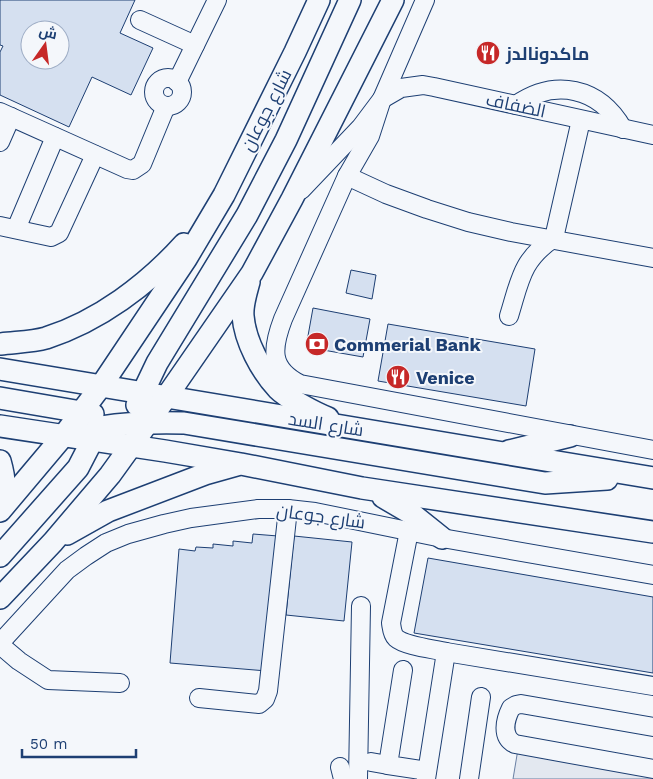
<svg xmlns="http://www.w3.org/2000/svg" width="653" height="779" font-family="'Work Sans',Cairo,sans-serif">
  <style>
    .parking { fill: #e3e8f0; stroke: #687fa3 }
    .building { fill: #d5e0f0; stroke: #1d3f73; fill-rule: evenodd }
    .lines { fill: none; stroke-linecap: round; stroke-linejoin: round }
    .minor-casing { stroke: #1d3f73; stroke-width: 20 }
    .major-casing { stroke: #1d3f73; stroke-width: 24 }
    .minor { stroke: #f4f7fb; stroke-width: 18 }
    .major { stroke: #f4f7fb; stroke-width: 21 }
    .labels { text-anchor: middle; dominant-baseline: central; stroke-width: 4; stroke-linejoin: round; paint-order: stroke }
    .poi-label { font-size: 18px; font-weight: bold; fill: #1d3f73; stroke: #f4f7fb; text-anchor: start }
    .street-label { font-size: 18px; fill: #1d3f73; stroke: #f4f7fb }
  </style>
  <rect width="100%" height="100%" fill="#f4f7fb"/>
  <polygon class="parking" points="519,743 653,768 653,779 513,779"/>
  <g class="building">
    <path d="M0 0H135L120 33 153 48 131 95 92 77 69 127 0 95V52L3 46 0 45ZM30 30H60V60H30Z"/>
    <polygon points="351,270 376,275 372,299 346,293"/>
    <polygon points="313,308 370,319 363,357 306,347"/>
    <polygon points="388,324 535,349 526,406 378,381"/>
    <polygon points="253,534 278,536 267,671 170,663 179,549 195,551 196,547 213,548 213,544 233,546 233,541 252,543"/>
    <polygon points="294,536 352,542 344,621 286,615"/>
    <polygon points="428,558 653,597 653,673 414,633"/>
  </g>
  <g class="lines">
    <g class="minor-casing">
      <g id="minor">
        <path d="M425 0 382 99 370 136 347 176 283 319C272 348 269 368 300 384L653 450"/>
        <polyline points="140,20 195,45"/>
        <circle cx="168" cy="92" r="14"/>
        <polyline points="177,82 217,0"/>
        <path d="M516 105C555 78 599 87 623 129"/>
        <polyline points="0,112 127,169 133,170 142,164 166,106"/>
        <polyline points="0,142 11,117"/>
        <polyline points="347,176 386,194 427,209 468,222 511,232 653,258"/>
        <polyline points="301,190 361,127 382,99 401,88 423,85 434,87 653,135"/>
        <polyline points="0,226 51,237 59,233 95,155"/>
        <polyline points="16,229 55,137"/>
        <path d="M509 316C520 281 521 260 554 238L581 120"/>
        <path d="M409 531 391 623C392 629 392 634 396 638 405 646 434 649 446 652"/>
        <polyline points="0,643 67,570 86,556 106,543 128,534 164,524 191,518 258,509 288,509 315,512 442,538 653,575"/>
        <polyline points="0,645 19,661 48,680 120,683"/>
        <polyline points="403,670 388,765 427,771"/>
        <polyline points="199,698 259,704 265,699 268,691 288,509"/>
        <path d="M653 727 521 704 516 705 511 708C505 720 501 737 515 744L653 769"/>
        <polyline points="371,762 388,765"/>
        <polyline points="340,767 343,779"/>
        <polyline points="358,779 361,606"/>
        <polyline points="426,779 446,652 653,686"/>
        <polyline points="469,779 481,697"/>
      </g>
    </g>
    <g class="major-casing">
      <g id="major">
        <path d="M249 282C246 293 242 305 243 316 245 341 261 371 278 389 287 398 315 413 328 418"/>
        <path d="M0 344C15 342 32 342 46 338 99 321 147 285 184 244"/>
        <polyline points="0,369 653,478"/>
        <polyline points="0,398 93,414"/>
        <polyline points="137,405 157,363 247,215 286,140 350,0"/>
        <polyline points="0,426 165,451 241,464 362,488 653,532"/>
        <path d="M76 432C112 423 147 422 184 423L545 483 607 479"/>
        <polyline points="509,451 570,436"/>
        <path d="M0 461C6 482 5 489 0 510"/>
        <polyline points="383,497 412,514 442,538"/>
        <polyline points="0,511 64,435 101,386 186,259 224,195 295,52 319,0"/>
        <polyline points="67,534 108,511 205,474 237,465"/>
        <polyline points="0,556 78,468 93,439 98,426"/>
        <polyline points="0,598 53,542 110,475 167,396 252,273 292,199 393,0"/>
      </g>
    </g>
    <use href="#minor" class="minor"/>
    <use href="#major" class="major"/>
  </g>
  <defs>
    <g id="restaurant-disc" transform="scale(1.25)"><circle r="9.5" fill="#c62828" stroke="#f4f7fb"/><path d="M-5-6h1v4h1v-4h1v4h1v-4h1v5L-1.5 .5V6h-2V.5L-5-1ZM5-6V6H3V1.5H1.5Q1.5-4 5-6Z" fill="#fff"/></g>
    <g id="bank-disc" transform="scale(1.25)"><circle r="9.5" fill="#c62828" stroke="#f4f7fb"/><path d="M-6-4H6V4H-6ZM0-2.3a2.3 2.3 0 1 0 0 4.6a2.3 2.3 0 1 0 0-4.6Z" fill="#fff"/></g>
  </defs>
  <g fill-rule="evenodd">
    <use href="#restaurant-disc" x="488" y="53"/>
    <use href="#bank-disc" x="317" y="344"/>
    <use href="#restaurant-disc" x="398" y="377"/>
  </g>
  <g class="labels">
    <g class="poi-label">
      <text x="506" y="53">ماكدونالدز</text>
      <text x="334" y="344">Commerial Bank</text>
      <text x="416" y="377">Venice</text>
    </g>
    <g class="street-label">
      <text transform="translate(516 105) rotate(12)">الضفاف</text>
      <text transform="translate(266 110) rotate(-63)">شارع جوعان</text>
      <text transform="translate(326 424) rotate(9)">شارع السد</text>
      <text transform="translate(321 516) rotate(8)">شارع جوعان</text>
    </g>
  </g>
  <g transform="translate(45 45) rotate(14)"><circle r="24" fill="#f4f7fb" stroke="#9eadc5"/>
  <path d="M0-4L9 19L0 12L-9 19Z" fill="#c62828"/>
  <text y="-8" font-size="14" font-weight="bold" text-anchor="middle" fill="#1d3f73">ش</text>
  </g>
  <path d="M22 749v8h114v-8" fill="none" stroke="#1d3f73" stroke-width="2.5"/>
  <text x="30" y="749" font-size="15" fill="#1d3f73" stroke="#f4f7fb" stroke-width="4" paint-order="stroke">50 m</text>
</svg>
